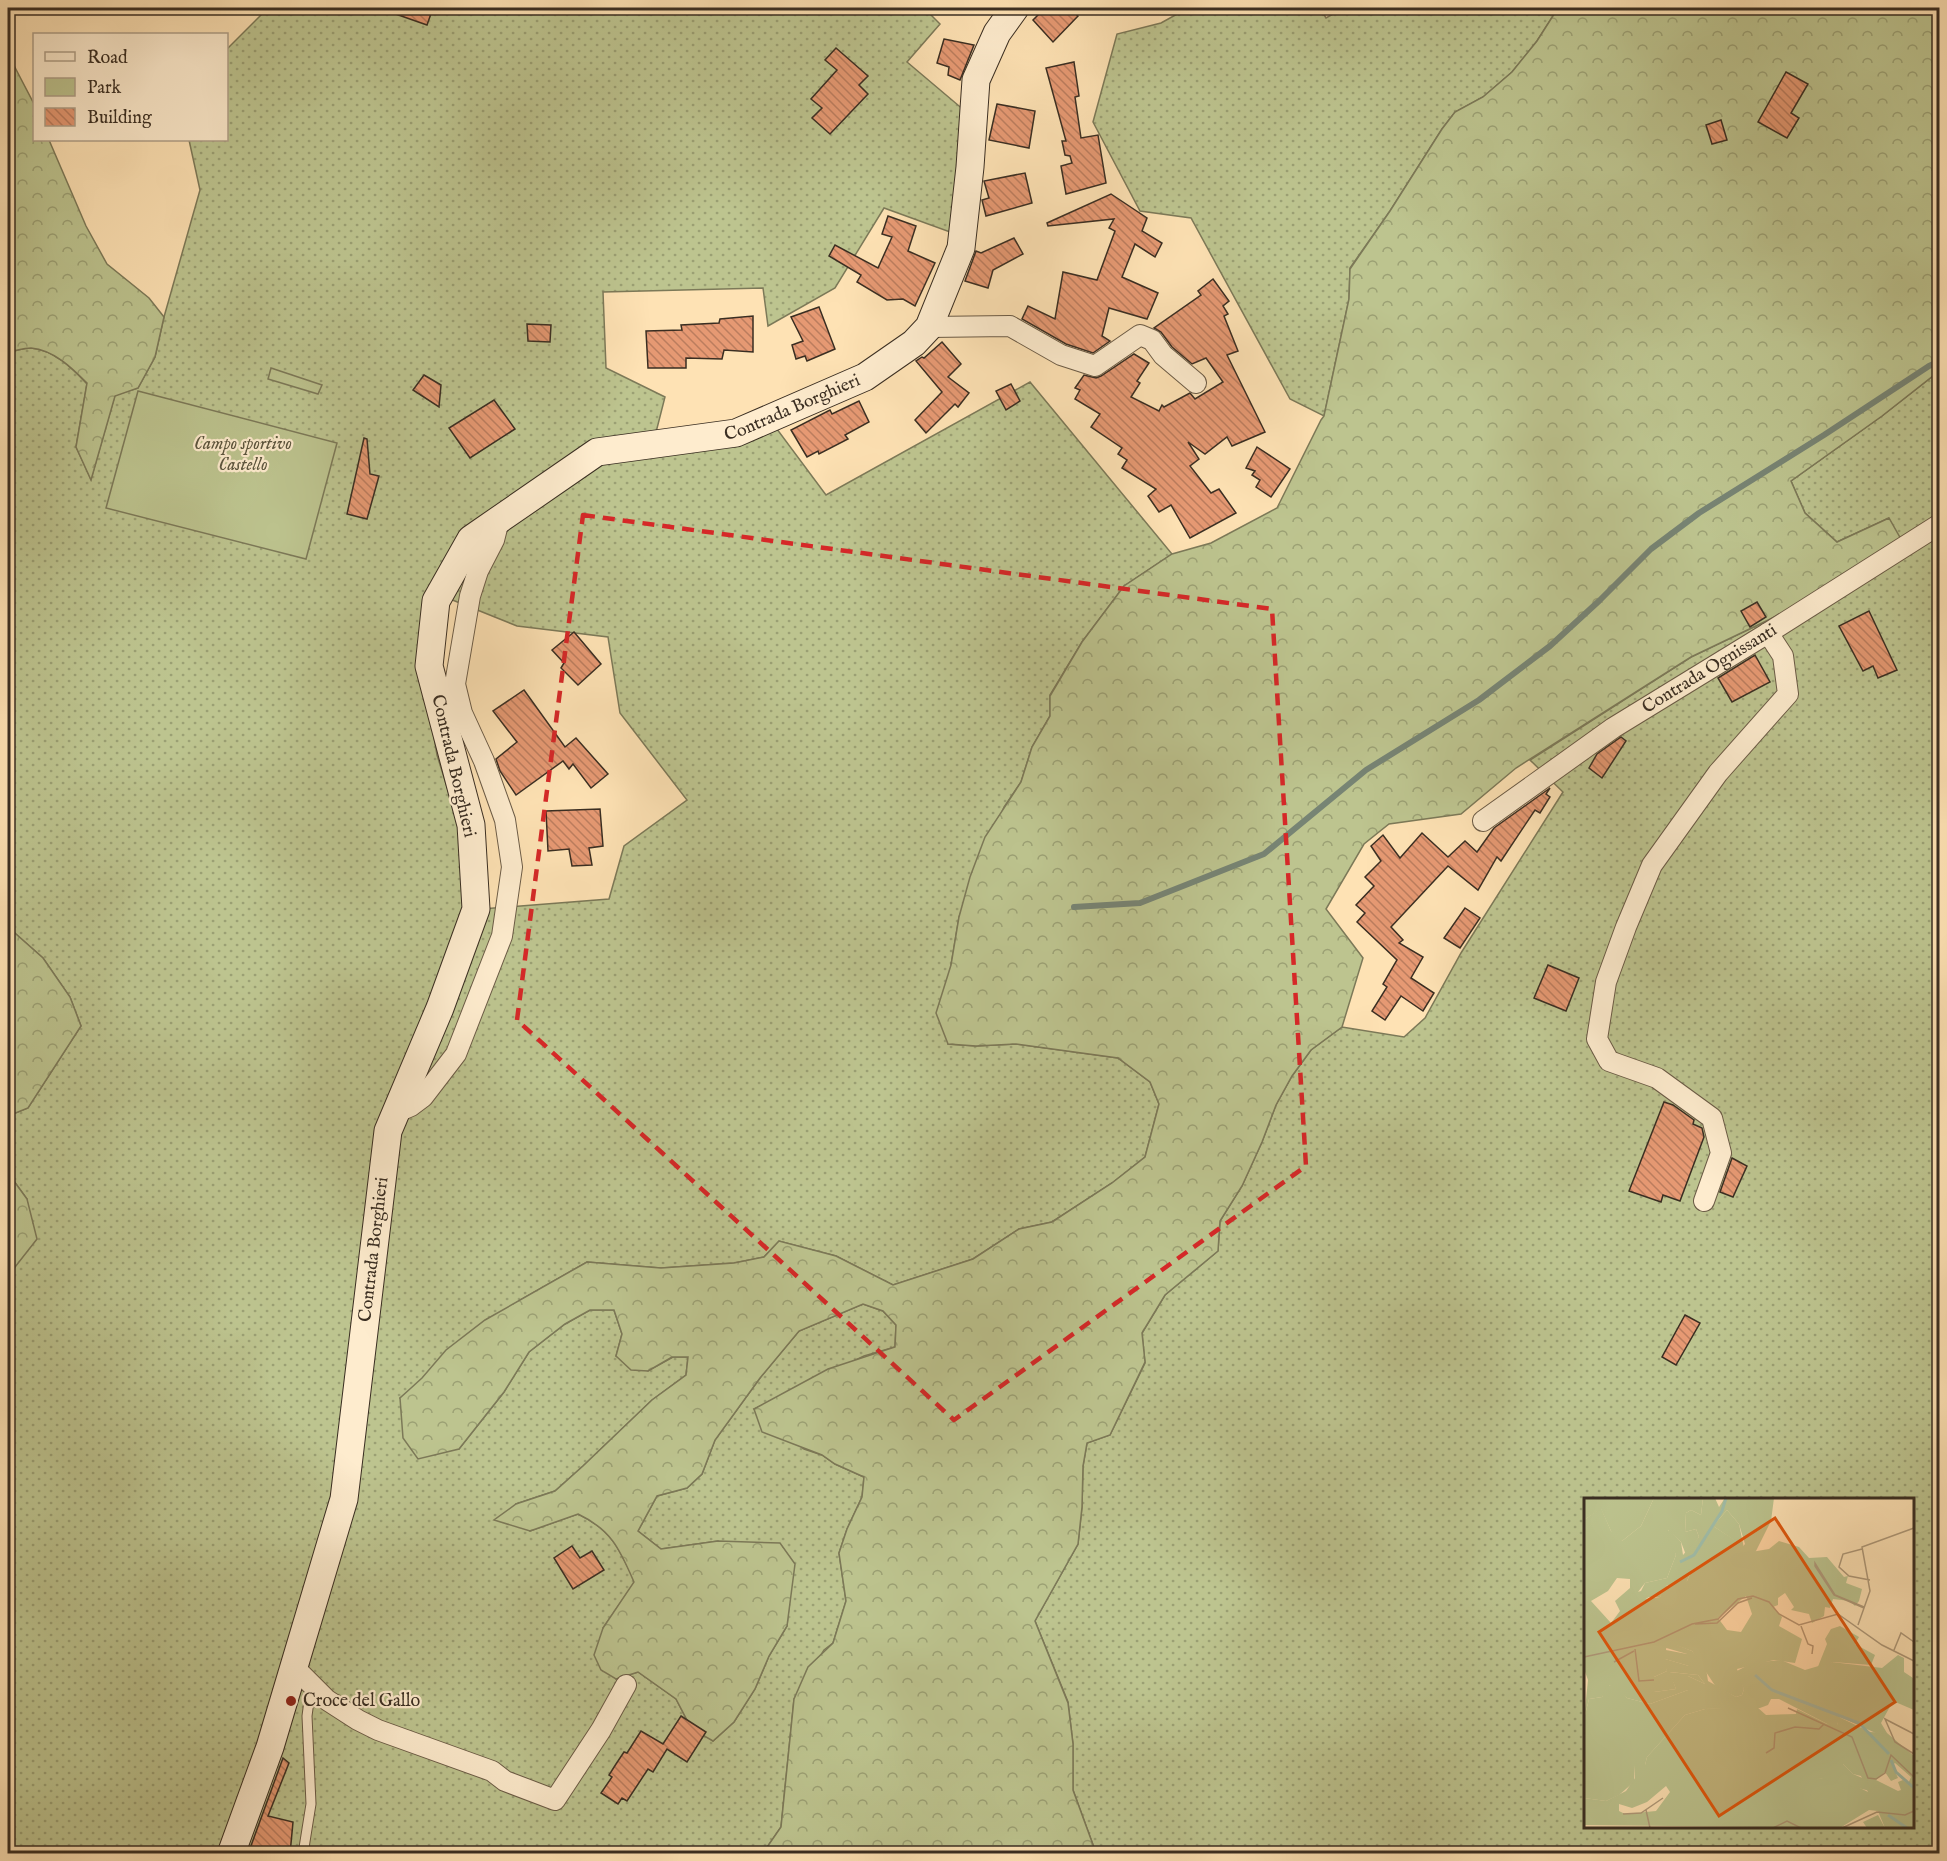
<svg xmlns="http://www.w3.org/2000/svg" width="1947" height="1861" font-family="'IM FELL English',serif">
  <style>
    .green { fill: url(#green-dots); stroke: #7c7958; stroke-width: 1.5; fill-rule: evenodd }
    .forest { fill: url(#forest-crowns); stroke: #7c7958; stroke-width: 1.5 }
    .pitch { fill: #bdc48f; stroke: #7c7958; stroke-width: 1.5 }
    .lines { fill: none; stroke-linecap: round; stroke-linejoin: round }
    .stream { stroke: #778474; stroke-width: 6 }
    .building { fill: url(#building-back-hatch); stroke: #3a2e22; stroke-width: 1.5 }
    .lane-casing { stroke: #6b5b46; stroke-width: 11 }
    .street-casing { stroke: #6b5b46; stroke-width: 22 }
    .secondary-casing { stroke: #3a2e22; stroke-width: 29 }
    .lane { stroke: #feecce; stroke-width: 9 }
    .street { stroke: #feecce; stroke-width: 20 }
    .secondary { stroke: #feecce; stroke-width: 27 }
    .marked { fill: none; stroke: #d62828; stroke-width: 4.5; stroke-dasharray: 12 8; stroke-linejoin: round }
    .poi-dot { fill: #8f2418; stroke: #feecce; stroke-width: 2 }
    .labels { text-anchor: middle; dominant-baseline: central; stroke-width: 4.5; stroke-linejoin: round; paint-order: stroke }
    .street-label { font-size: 18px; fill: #3a2e22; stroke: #feecce }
    .park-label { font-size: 18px; font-style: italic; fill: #5b543d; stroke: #feecce }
    .poi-label { font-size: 18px; fill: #3a2e22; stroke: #feecce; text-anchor: start }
    .inset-river { fill: none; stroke: #a0beaa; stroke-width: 3 }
    .inset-road { fill: none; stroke: #b09a7a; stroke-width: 1.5 }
    .view { fill: #df570d; fill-opacity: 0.15; stroke: #df570d; stroke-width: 3 }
    .inset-edge { fill: none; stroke: #3a2e22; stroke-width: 3 }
  </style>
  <defs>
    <pattern id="green-dots" width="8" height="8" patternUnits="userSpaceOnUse" patternTransform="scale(1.5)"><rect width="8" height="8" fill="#bdc48f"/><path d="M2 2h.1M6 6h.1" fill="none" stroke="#9ba074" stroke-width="1.8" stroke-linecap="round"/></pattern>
    <pattern id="forest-crowns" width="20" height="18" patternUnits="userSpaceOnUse" patternTransform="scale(1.5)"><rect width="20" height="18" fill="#bdc48f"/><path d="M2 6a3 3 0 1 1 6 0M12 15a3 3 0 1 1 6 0" fill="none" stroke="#9ba074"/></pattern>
    <pattern id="building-back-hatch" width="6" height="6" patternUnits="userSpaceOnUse" patternTransform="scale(1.5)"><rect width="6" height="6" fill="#e69973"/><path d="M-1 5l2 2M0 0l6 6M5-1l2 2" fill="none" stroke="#bb7d5e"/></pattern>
  </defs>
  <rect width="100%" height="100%" fill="#fee2b4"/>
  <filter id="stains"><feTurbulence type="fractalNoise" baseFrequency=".00333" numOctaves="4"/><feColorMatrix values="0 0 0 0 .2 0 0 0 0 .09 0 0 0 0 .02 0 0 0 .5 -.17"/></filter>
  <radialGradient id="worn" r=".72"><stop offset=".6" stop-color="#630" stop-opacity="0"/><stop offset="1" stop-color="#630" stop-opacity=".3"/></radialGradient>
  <g class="green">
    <path d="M268 8H924L940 24 907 62 965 111 961 236 884 208 835 288 768 326 763 288 603 292 606 368 665 397 652 448 771 421 826 495 1030 382 1172 554 1124 586 1082 642 1050 695V716L1032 747 1021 782 1004 807 959 917 951 965 948 1044 976 1046 1016 1044 1118 1058 1150 1082 1159 1104 1145 1157 1112 1183 1052 1222 1019 1229 973 1259 893 1285 836 1256 779 1241 764 1257 734 1263 661 1268 587 1262 520 1300 400 1398 459 1449 504 1392 529 1352 565 1324 590 1310H614L622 1334 616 1356 648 1371 673 1357H688L686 1375 652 1400 583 1466 555 1491 516 1504 530 1531 578 1514C612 1530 620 1550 635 1582L603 1628 616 1679 638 1672 676 1699 687 1720 713 1741 734 1722 755 1689 769 1656 787 1626 790 1596 718 1541 661 1549 638 1531 657 1496 687 1488 702 1474 715 1440 760 1378 799 1331 863 1304 883 1311 896 1325 895 1347 864 1356 754 1409 804 1449 822 1455 835 1464 864 1477 862 1497 847 1529 839 1553 846 1601 833 1643 824 1650 794 1699 781 1827 763 1853H8V1276L16 1265 27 1199 8 1173V1116L28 1108 81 1026 70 997 43 958 8 927V352C15 351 24 348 31 348 54 350 72 368 87 384L76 447 91 479 115 395 138 388 155 357 164 317 200 190 189 140H226L227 49ZM440 595 517 626 608 637 620 713 687 800 624 846 609 899 469 910 462 835 437 755 425 682Z"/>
    <polygon points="1188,8 1320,8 1326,18 1344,8 1558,8 1537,41 1512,72 1483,97 1455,112 1442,129 1390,211 1350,268 1349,299 1324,416 1290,399 1191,218 1140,211 1093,122 1117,34 1161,23"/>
    <path d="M1939 374V1853H1096L1073 1790V1744L1068 1702 1035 1621 1078 1544 1082 1507 1083 1466 1087 1443 1110 1435 1145 1363 1142 1333 1165 1295 1218 1251 1220 1221 1242 1186 1262 1142 1276 1105 1292 1076 1311 1050 1342 1027 1404 1037 1425 1018 1461 953 1563 792 1530 760 1691 657 1785 612 1889 518 1837 542 1805 513 1791 481 1882 416 1933 376ZM1586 1500H1912V1826H1586Z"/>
  </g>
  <g class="forest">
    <path d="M1558 8H1933L1936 49 1940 53 1939 374 1933 376 1882 416 1791 481 1805 513 1837 542 1889 518 1902 541 1785 612 1691 657 1516 768 1461 814 1389 824 1364 844 1326 909 1363 958 1342 1027 1311 1050 1292 1076 1276 1105 1262 1142 1242 1186 1220 1221 1218 1251 1165 1295 1142 1333 1145 1362 1110 1435 1087 1443 1083 1466 1082 1507 1078 1544 1035 1621 1068 1703 1073 1744V1790L1096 1853H763L781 1827 794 1699 808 1667 833 1643 846 1601 839 1553 847 1529 862 1497 864 1477 835 1464 822 1455 762 1432 754 1409 828 1369 895 1347 896 1325 883 1311 863 1304 799 1331 760 1378 715 1440 702 1474 687 1488 657 1496 638 1531 661 1549 718 1541 780 1543 795 1564 787 1626 769 1656 755 1689 734 1722 713 1741 699 1733 687 1720 676 1699 638 1672 616 1679 601 1670 594 1655 603 1628 634 1582C620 1550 612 1530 578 1514L530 1531 494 1520 516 1504 555 1491 583 1466 652 1400 686 1375 688 1357H672L648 1371 631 1370 616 1356 622 1334 614 1310H590L565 1324 529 1352 504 1392 459 1449 418 1459 403 1438 400 1398 422 1378 446 1350 485 1320 587 1262 661 1268 734 1263 764 1257 779 1241 836 1256 893 1285 973 1259 1019 1229 1052 1222 1112 1183 1145 1157 1159 1104 1150 1082 1118 1058 1016 1044 976 1046 948 1044 936 1013 951 965 959 917 970 877 985 837 1021 782 1032 747 1050 716V696L1082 642 1124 586 1172 554 1211 543 1277 508 1321 420 1324 416 1349 299 1350 269 1390 211 1442 129 1455 112 1483 97 1512 72 1537 41Z"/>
    <path d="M8 54 34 104V140H49L86 226 107 264 149 298 164 317 155 357 138 388 115 396 91 480 76 447 87 383C72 368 54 350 31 348 24 348 15 351 8 352Z"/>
    <polygon points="8,927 43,958 70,997 81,1026 28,1108 8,1116"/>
    <polygon points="8,1173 27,1199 37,1239 8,1276"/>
  </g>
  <g class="pitch">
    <polygon points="271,368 322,385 318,394 268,379"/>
    <polygon points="138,391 337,443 306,559 106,508"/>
  </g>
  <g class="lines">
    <polyline class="stream" points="1074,907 1140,903 1264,854 1366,770 1479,700 1550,646 1599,601 1651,549 1699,513 1824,435 1929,366 1940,361"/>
  </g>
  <g class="building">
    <polygon points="384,8 433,8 427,25 384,10"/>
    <polygon points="1045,8 1069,8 1078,16 1053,42 1033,20"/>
    <polygon points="944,39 974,45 960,80 948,75 949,67 937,63"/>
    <polygon points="836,48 868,76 859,85 868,94 830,134 812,118 822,108 811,99 837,70 825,60"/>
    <polygon points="1074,62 1079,96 1075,97 1081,138 1098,135 1106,183 1066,194 1061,166 1072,163 1070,156 1065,155 1062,141 1066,141 1046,68"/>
    <polygon points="1786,72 1808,84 1791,113 1799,118 1787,138 1758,122"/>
    <polygon points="997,104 1035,111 1029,148 989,140"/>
    <polygon points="1721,120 1727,140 1712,144 1706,125"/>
    <polygon points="1025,173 1032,203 986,216 982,200 989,198 984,181"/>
    <polygon points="1111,194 1147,218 1142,231 1162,243 1155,257 1135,244 1122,277 1158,293 1147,319 1109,308 1102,336 1110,341 1093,353 1066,344 1022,319 1028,306 1055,319 1063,272 1097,280 1115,231 1109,228 1114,219 1048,226 1047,223"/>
    <polygon points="888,216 916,226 908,251 935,263 915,306 903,299 887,300 857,282 861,275 829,256 835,245 878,268 892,237 882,234"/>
    <polygon points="1014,238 1023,254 993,270 988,288 965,281 976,251 981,253"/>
    <polygon points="1213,279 1229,301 1223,306 1228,314 1224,316 1238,351 1227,355 1265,432 1232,446 1227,437 1205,454 1188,442 1199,459 1190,466 1211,493 1219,489 1236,513 1190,538 1171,505 1159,512 1148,496 1156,489 1122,468 1127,460 1118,454 1122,448 1091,427 1100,414 1075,399 1080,390 1075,388 1084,375 1096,378 1101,376 1134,354 1149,363 1137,381 1140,383 1131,397 1159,411 1162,405 1164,407 1190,393 1195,399 1223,382 1206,358 1192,364 1172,347 1161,332 1154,328 1201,295 1198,291"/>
    <polygon points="819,307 835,349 807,361 805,356 796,359 792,345 803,341 791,317"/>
    <polygon points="753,316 753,352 724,350 722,359 686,358 686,368 648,368 646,331 682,330 681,325 719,323 720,319"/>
    <polygon points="527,324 551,325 550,342 528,341"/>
    <polygon points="942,342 961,364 948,377 969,393 958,407 955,404 926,433 915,420 942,392 916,361 922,357 924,358"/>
    <polygon points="424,375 441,385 439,407 413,390"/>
    <polygon points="1011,384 1020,401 1006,410 996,391"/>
    <polygon points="494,400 515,429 470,458 449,428"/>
    <polygon points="859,401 869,422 845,435 848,439 819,454 818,451 807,457 791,430 830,410 832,414"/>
    <polygon points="364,438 367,439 370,474 379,476 367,519 347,514"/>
    <polygon points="1257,447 1290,469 1271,497 1256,487 1260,480 1252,475 1255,471 1246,468"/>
    <polygon points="1757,602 1766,617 1750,627 1741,611"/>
    <polygon points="1869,611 1897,670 1878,678 1873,666 1863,671 1839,626"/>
    <polygon points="574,632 601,664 578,685 561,668 564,663 552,650"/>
    <polygon points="1755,655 1770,682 1732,702 1718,678"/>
    <polygon points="524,690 565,747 576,738 608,774 591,788 573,764 569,769 563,761 516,795 500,771 496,759 517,742 493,711"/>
    <polygon points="1621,737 1626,741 1602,778 1589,768 1597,754"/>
    <polygon points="1550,788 1546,794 1550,797 1540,813 1535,810 1501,861 1497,857 1478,890 1448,866 1391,927 1403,940 1399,943 1423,957 1411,978 1434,993 1423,1011 1401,996 1385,1020 1372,1011 1387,987 1383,984 1397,960 1357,922 1365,913 1356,905 1374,886 1365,877 1381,861 1371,846 1383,835 1400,858 1422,833 1448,857 1465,841 1477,852 1494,828"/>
    <polygon points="600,809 603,846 589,848 592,865 572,866 569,849 548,851 546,811"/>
    <polygon points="1465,908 1480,918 1460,948 1444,938"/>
    <polygon points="1548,965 1579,978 1566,1011 1534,998"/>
    <polygon points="1664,1102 1673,1105 1694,1120 1693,1124 1702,1128 1704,1137 1680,1201 1663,1195 1661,1202 1629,1191"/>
    <polygon points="1732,1158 1747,1166 1733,1197 1720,1192"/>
    <polygon points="1685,1315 1700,1323 1676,1365 1662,1357"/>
    <polygon points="572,1546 580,1558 592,1551 604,1570 573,1589 554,1558"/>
    <polygon points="681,1716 706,1732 687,1762 667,1749 653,1772 648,1769 627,1801 622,1798 618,1804 601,1793 612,1777 609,1775 616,1764 624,1752 627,1753 641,1731 663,1744"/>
    <polygon points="283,1758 289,1763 268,1816 293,1822 290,1854 248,1854"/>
  </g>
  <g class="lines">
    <g class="lane-casing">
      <polyline id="lane" points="303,1854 311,1804 307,1716 311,1686"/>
    </g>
    <g class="street-casing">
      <g id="street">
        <polyline points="929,327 1010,326 1061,355 1095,366 1140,335 1152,340 1163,355 1196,383"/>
        <path id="s1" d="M1483 821 1613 728 1768 633 1940 524"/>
        <polyline points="395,1113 411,1106 423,1097 456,1054 502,936 512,867 505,820 484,761 462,713 455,684 470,596 478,571 494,540 499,520"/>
        <polyline points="1704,1201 1721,1153 1712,1118 1657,1078 1609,1061 1597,1039 1606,982 1626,927 1652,865 1718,773 1788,694 1783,656 1768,633"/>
        <polyline points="294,1667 327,1700 358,1720 378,1730 492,1771 505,1781 555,1800 601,1730 626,1685"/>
      </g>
    </g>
    <g class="secondary-casing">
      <g id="secondary">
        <path id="s2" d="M231 1854 270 1747 344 1499 388 1131 440 1008 476 909 471 825 429 666 436 601 471 539 597 452 736 433 865 377 914 343 929 327 961 248 970 167 976 80 997 33 1015 8"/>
      </g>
    </g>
    <use href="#lane" class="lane"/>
    <use href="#street" class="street"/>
    <use href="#secondary" class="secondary"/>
  </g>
  <path class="marked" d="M583 515 1272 609 1306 1166 954 1420 517 1020Z"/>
  <circle class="poi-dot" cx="291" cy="1701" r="6"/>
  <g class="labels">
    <g class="street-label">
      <text stroke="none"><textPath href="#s2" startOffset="1722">Contrada Borghieri</textPath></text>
      <text stroke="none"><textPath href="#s1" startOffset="273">Contrada Ognissanti</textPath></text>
      <text transform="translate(453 766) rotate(77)">Contrada Borghieri</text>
      <text stroke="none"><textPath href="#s2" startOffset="624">Contrada Borghieri</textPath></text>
    </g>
    <g class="park-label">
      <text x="243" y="444">Campo sportivo<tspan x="243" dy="21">Castello</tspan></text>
    </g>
    <g class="poi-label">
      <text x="303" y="1701">Croce del Gallo</text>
    </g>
  </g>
  <g transform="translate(1584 1498)">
    <rect width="330" height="330" fill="#fee2b4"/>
    <path d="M70 0H119L117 17 107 12 102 15 101 34 112 31 115 39 102 57 97 44 84 32 92 57 83 80 61 85 47 103 76 99 81 88 103 83 108 72 153 44 129 28 143 12 155 26 161 55 185 51 195 43 215 49 225 60 243 59 260 79 264 78 262 85 278 91 275 103 271 108 266 103 249 101 246 110 241 109 240 118 228 125 225 116 207 112 210 109 201 95 194 100V107L189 109 198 119 195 128 218 141 211 165 190 162 153 171 160 191 158 197 152 199 132 189 108 153 83 144 82 152 103 156 105 168 81 161 83 173 70 179V194L92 191 85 174 114 177 121 186 104 178V192L66 206 43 200 26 187 18 199 5 201 0 221 4 182 0 171V22L17 10 27 33 38 43 57 28ZM33 80 46 81V90L31 103 36 113 27 125 7 103 24 93ZM162 98 168 116 157 134 143 132 134 120ZM256 128 275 139 271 146 291 157 287 167 249 164 233 171 243 146 241 141 247 131ZM172 208 182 217 212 216 213 211 243 226 253 227 255 219 286 234 303 235 330 258V330H301L294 313 285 312 256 330 0 327V300L22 303 42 293 51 280V267H61L63 259 101 217 121 211ZM311 265 327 279 324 286 319 282 314 284 317 292 314 293 292 282 301 274 307 283 314 280 308 267ZM238 266H259L269 276 277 278 284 294 264 284 235 280ZM82 288 86 294 72 313 41 316 35 313V306L48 310 63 304Z" fill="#bdc48f" fill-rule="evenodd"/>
    <path d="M0 0H70L57 28 38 43 31 42 17 11 0 22ZM119 0H131L135 9 141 0H190L187 23 171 55 151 58 161 46 155 26 143 12 129 28 154 44 108 72 99 91 83 87 76 99H65L55 105 47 103 46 96 57 93 61 85 83 80 92 57 82 36 85 32 97 44 99 57 115 39 112 31 101 34 102 15 107 12 117 17ZM83 143 108 153 122 170 124 183 152 199 158 197 160 191 151 174 168 165 197 162 221 172 248 164 298 170 314 157 320 160V174L329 180 330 212 309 203 297 225 303 235 294 236 256 219 253 227 257 233 195 201H187L184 207 176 210 121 211 101 217 63 259 61 267H51L50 284 35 297 22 303 0 300V221L5 201 18 199 22 189 29 186 43 200 66 206 104 192V178L121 186 114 177 86 174 92 191 70 194V179L83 173 78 160 105 168 100 164 103 156 79 149ZM231 265 259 266 269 276 283 282 286 293 235 280 229 274Z" fill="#bdc48f"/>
    <path d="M162 57 170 79 157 83 149 61ZM294 317 301 330H283L279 324Z" fill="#bdc48f"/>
    <path class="inset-river" d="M96 64 110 57 138 13 142 0M171 177 188 192 275 225 305 256M307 262 312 274 330 290M304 317 323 330"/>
    <path class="inset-road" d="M278 51 259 56 255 69 265 78 286 82M280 110 250 97 231 68V65L251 97 280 109M111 126 133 125 154 105 168 100M274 127 286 93 278 49 330 30M217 128 224 146 229 148 228 156M51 151 55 183 70 182M310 152 317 135 330 144M0 159 70 144 108 126 134 121 154 101 169 98 185 104 195 116 215 127 254 116 298 147 330 163M30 164 50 153M204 210 268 239 284 280 292 281 301 275 307 257 330 279M330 236 301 221 311 244 330 256M182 255 190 250 191 235 211 229 235 231 240 226M62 312 66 330M39 316 57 315 79 300M189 330 203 323 217 330M258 330 293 314 321 317 330 313"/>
    <path class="view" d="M191 20 311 204 135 318 15 134Z"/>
    <rect width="330" height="330" class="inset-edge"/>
  </g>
  <rect width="1947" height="1861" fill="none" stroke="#fee2b4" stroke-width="30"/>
  <rect x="9" y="9" width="1929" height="1843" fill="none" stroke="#3a2e22" stroke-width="3"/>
  <rect x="15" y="15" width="1917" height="1831" fill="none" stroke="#3a2e22" stroke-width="1.5"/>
  <rect x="33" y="33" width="195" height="108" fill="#feecce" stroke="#b0a089" stroke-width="1.5"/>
  <rect x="45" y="52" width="30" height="9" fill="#feecce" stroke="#b0a089" stroke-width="1.5"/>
  <text x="87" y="63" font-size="18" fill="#3a2e22">Road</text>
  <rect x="45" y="78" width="30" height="18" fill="#bdc48f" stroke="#b0a089" stroke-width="1.5"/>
  <text x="87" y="93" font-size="18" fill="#3a2e22">Park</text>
  <rect x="45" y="108" width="30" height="18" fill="url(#building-back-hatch)" stroke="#b0a089" stroke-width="1.5"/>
  <text x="87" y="123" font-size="18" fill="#3a2e22">Building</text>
  <rect width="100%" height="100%" filter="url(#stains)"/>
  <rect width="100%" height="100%" fill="url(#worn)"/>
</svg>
